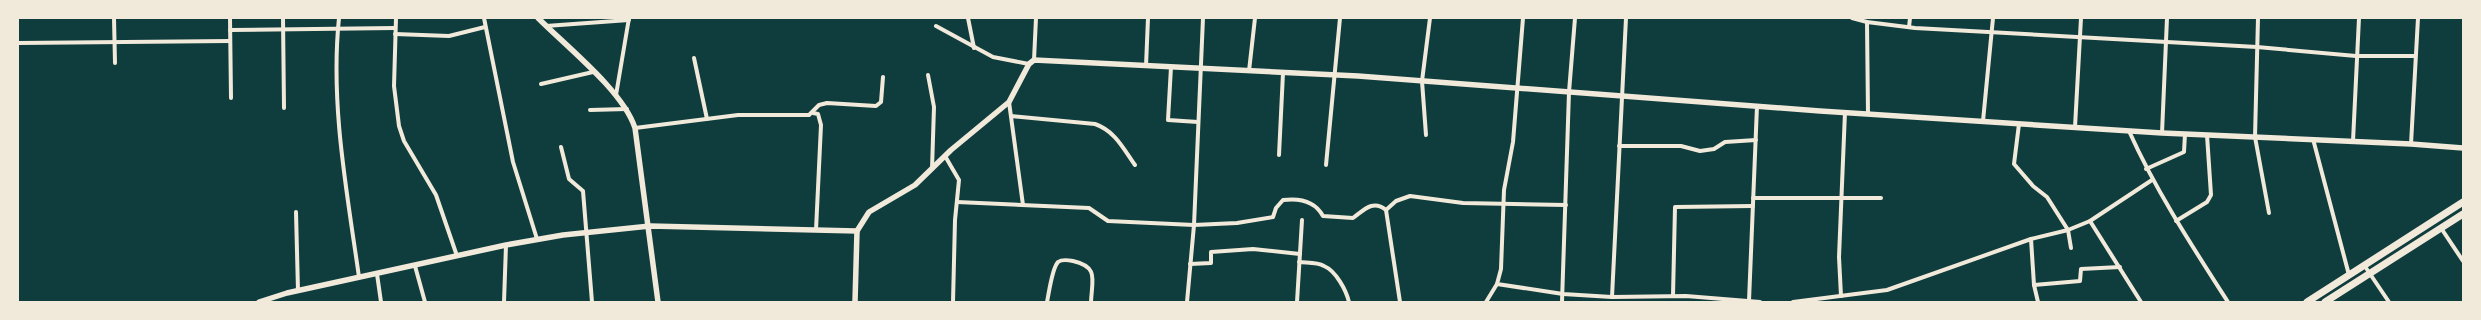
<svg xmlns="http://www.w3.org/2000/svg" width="2481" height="320" font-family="Poppins,sans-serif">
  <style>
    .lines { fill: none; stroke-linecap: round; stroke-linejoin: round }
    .minor { stroke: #f1e9da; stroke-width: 4 }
    .tertiary { stroke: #f1e9da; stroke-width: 5.5 }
    .primary { stroke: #f1e9da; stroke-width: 7 }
  </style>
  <rect width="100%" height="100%" fill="#0f3d3e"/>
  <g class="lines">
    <g class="minor">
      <polyline points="114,18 115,63"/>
      <polyline points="230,18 231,98"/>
      <polyline points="283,18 284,108"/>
      <path d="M339 18C330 104 347 192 359 277"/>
      <polyline points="396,18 394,86 399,126 404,141 436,195 457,256"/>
      <polyline points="484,18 513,162 537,239"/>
      <polyline points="968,18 974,48"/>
      <polyline points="1523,18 1513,142 1504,190 1501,269 1497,284 1563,294 1612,297 1686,296 1760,302"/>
      <polyline points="1852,18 1867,22 1915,28 2257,47 2356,56 2415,56"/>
      <polyline points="2258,18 2255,137 2269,213"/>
      <polyline points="1867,22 1868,114"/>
      <polyline points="546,26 629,20"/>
      <polyline points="936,26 993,57 1029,64"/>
      <polyline points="1909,27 1910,18"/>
      <polyline points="230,30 395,28"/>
      <polyline points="395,34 449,36 485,27"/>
      <polyline points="18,43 230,41"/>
      <polyline points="694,58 707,119"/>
      <polyline points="1034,60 1036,18"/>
      <polyline points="1146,66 1148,18"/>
      <polyline points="1171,67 1168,120 1198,122"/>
      <polyline points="1249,71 1255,18"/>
      <polyline points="928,75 934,107 932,169"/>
      <polyline points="541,84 593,72"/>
      <polyline points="616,95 629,18"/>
      <polyline points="1009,102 1023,205"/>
      <polyline points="590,110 627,109"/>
      <polyline points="813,113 818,114 821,125 816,230"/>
      <path d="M1011 116 1095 124C1115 131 1123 148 1135 165"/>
      <polyline points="1983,121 1993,18"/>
      <polyline points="2019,124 2014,164 2033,186 2047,197 2068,230 2090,221 2141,302"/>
      <polyline points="2075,127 2081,18"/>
      <polyline points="635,128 738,115 809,115 819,105 827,103 876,106 881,102 883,77"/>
      <path d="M2129 131C2156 191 2192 246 2228 302"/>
      <polyline points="2162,133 2167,18"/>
      <polyline points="1426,135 1422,81 1430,18"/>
      <polyline points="2313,139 2349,275"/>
      <polyline points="2353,141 2359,18"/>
      <polyline points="2411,144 2418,18"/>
      <polyline points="1619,146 1681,146 1700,151 1714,149 1725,142 1756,140"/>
      <polyline points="561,147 569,179 583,191 592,302"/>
      <polyline points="1279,155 1283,73"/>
      <polyline points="945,156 959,180 955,220 953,302"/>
      <polyline points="1326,165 1340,18"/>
      <polyline points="2146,169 2184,152 2185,134"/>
      <polyline points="1753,198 1881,198"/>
      <path d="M957 202 1089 208 1108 221 1194 225 1237 223 1273 217 1276 208 1283 200C1299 198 1315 201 1323 216L1353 218C1364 210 1373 199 1386 210L1400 302"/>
      <polyline points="1386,210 1396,201 1410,196 1463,203 1566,205"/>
      <polyline points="296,212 298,291"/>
      <polyline points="2090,221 2152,180"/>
      <polyline points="2176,221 2207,202 2211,195 2207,135"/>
      <polyline points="2441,228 2463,261"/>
      <path d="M1299 262C1307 263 1317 262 1324 266 1336 271 1346 290 1349 302"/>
      <polyline points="1190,264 1211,263 1211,252 1253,249 1300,254"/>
      <polyline points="2364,265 2389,302"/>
      <polyline points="415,266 425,302"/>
      <polyline points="377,274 381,302"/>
      <polyline points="2034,285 2080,281 2081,269 2120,267"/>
      <polyline points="1673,296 1675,207 1753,206"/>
      <polyline points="1841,296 1839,257 1845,112"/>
      <polyline points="1612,297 1626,18"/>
      <polyline points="1749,301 1757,106"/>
      <polyline points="504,302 506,245"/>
      <path d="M1047 302C1049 293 1052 268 1058 262 1062 259 1068 260 1073 261 1099 267 1092 279 1091 302"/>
      <polyline points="1187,302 1194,225 1203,18"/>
      <polyline points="1297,302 1302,220"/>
      <polyline points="1486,302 1497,284"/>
      <polyline points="1562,302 1569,92 1575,18"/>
      <polyline points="1793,302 1887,290 2031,239"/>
      <polyline points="2038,302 2034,285 2031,239 2068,230 2071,248"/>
    </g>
    <g class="tertiary">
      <path d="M538 18C567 47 623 91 635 128L658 302"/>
      <polyline points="259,302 287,293 506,245 563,235 650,226 857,231"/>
      <polyline points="855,302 857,231 869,212 915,185 951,150 1009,102 1029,64 1034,60 1358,76 1820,111 2162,133 2411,144 2463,148"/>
    </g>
    <g class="primary">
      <polyline points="2307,302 2463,202"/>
      <polyline points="2325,302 2463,214"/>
    </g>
  </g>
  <rect width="2481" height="320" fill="none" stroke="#f1e9da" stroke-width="38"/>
</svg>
